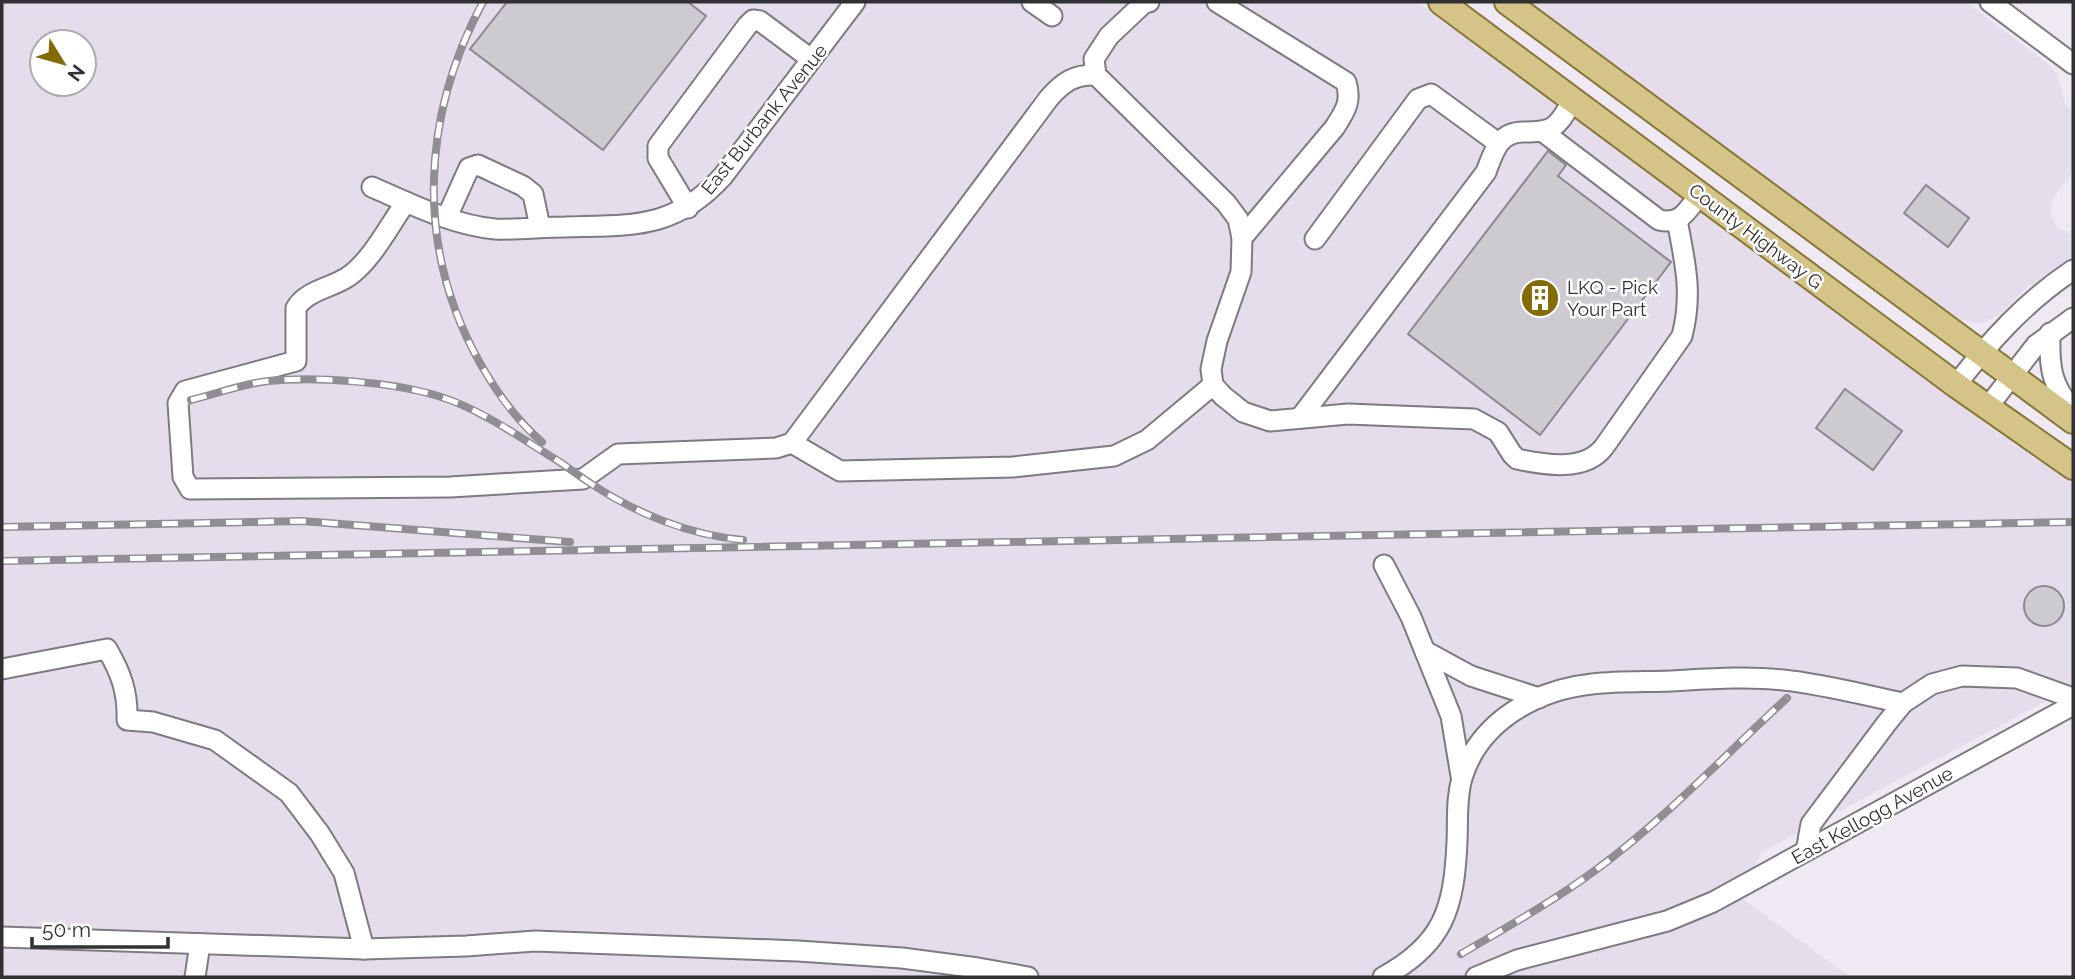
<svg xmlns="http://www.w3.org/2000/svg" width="2075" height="979" font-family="Raleway,sans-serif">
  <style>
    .built { fill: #e5ddec; fill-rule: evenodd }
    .building { fill: #cecad2; stroke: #8c8890; stroke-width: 2 }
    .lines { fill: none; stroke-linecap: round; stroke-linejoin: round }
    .minor-casing { stroke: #7e7a81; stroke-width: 23 }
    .major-casing { stroke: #887637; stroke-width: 28 }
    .minor { stroke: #fff; stroke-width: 19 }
    .major { stroke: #d4c488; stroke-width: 24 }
    .rail-casing { stroke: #908d93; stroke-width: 8 }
    .rail { stroke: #fff; stroke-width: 5; stroke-dasharray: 16; stroke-linecap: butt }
    .labels { text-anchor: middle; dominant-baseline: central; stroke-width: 5; stroke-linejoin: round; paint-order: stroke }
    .street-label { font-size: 19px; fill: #313033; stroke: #fff }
    .poi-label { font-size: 19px; fill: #313033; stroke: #fff; text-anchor: start }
  </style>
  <rect width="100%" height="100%" fill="#eee9f2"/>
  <g class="built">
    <path d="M2 2H1418L1995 431 2073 484V687L1760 853 1744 900 1850 977H2ZM42 42H84V84H42Z"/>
    <polygon points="1524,2 1966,2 2049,65 2057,74 2065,104 2073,112 2073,172 2054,197 2050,209 2052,218 2058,228 2073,234 2073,257 2025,289 2001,313 1989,320 1979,324 1949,317"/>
  </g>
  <g class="building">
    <polygon points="507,2 688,2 706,16 603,150 470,49"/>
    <polygon points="1548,151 1566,165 1558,176 1671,262 1540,435 1408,334"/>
    <polygon points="1926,185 1969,218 1948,247 1904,213"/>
    <polygon points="1845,389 1902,431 1873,470 1816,428"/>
    <circle cx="2044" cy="606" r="20"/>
  </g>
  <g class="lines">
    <g class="minor-casing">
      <g id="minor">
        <polyline points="1032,2 1052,16"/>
        <path d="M1149 2 1144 3 1109 36 1094 59 1096 75 1226 203 1238 219 1242 238 1241 272 1217 341 1211 369 1213 385 1223 396 1243 412 1270 421 1348 414 1474 419 1498 432 1512 454 1517 459C1545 465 1585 472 1604 447L1682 336C1693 294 1685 262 1677 220"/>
        <path d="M1217 2 1346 82C1352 102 1345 111 1335 127L1242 238"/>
        <polyline points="1990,2 2073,64"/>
        <path d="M1542 131 1659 220C1682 225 1687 210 1700 194"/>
        <path d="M372 187C411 204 452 225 495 229 518 230 542 227 565 227 632 225 674 230 723 176L855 2"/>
        <path d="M406 202C390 224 370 264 346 278 330 288 306 291 296 308V361L185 391 178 403 183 477 190 489 450 487 583 479 618 454 776 448 792 443 1049 98C1063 82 1075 74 1096 75"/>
        <polyline points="688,208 658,158 658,146 747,26 753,20 760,21 811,59"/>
        <polyline points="447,217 469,168 478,165 523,186 533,194 540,227"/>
        <polyline points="1315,239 1418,99 1431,94 1498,143"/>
        <path d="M2050 333C2049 367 2051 385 2073 410"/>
        <path d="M1956 385C1990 341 2026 301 2073 270"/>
        <polyline points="1987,408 2036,345 2073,318"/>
        <path d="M1300 418 1486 172C1494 151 1499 131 1525 132 1535 132 1545 132 1553 127 1562 121 1567 109 1573 100"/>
        <polyline points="792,443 840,471 1013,467 1114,456 1147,440 1213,385"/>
        <polyline points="1384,565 1411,617 1451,716 1461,776"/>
        <polyline points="1425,651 1471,676 1539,698"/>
        <path d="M2 669 107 649C121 673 128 692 127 720L153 722 215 740 289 793 320 834 344 873 364 949"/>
        <polyline points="1806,851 1811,824 1886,724 1903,703 1932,684 1962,676 2017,678 2073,698"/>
        <polyline points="2,937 364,949 466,946 535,941 798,951 902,958 978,968 1028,977"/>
        <polyline points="195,977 200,944"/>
        <path d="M1383 977C1444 944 1454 908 1457 842 1458 820 1456 799 1462 778 1479 722 1535 690 1592 684 1618 681 1645 682 1671 681 1708 679 1747 676 1783 680 1823 684 1864 695 1903 703"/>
        <polyline points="1476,977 1517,960 1667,921 1713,902 2073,705"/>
      </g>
    </g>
    <g class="major-casing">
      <g id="major">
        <polyline points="1441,2 1956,385 2073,467"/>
        <polyline points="1507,2 2073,421"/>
      </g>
    </g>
    <use href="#minor" class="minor"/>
    <use href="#major" class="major"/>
    <g class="rail-casing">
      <g id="rail">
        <path d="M483 2C421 117 415 248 480 363 497 393 516 420 542 442"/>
        <path d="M191 400C216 394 242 384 268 381 316 376 392 382 438 396 478 408 515 434 550 456 564 464 576 474 590 483 635 513 689 535 743 540"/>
        <polyline points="2,527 302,521 570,542"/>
        <polyline points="2,561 2073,522"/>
        <path d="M1461 954C1507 927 1554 901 1597 869 1665 819 1725 755 1787 698"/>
      </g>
    </g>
    <use href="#rail" class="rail"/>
  </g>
  <defs>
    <g id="building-disc" transform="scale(2.0125)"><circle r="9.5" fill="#836b06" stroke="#fff"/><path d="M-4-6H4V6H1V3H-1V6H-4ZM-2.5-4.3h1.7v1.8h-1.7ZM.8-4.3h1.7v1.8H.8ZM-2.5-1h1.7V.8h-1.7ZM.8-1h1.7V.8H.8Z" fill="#fff"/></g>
  </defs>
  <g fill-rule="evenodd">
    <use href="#building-disc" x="1540" y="298"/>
  </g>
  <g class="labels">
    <g class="street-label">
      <text transform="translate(764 119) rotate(-51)">East Burbank Avenue</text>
      <text transform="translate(1756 236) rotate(37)">County Highway G</text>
      <text transform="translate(1872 815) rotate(-29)">East Kellogg Avenue</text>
    </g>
    <g class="poi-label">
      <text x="1567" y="287">LKQ - Pick<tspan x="1567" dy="22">Your Part</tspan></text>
    </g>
  </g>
  <rect width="2075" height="979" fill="none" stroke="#313033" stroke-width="7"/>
  <g transform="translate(63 63) rotate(127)"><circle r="33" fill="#ffffff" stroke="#adacad" stroke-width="2"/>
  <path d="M0-5L12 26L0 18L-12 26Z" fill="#836b06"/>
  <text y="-10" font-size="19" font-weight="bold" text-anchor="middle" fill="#313033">N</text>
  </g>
  <path d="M32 937v10h136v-10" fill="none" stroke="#313033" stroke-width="3.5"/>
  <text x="42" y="937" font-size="21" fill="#313033" stroke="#ffffff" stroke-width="5" paint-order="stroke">50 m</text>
</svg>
